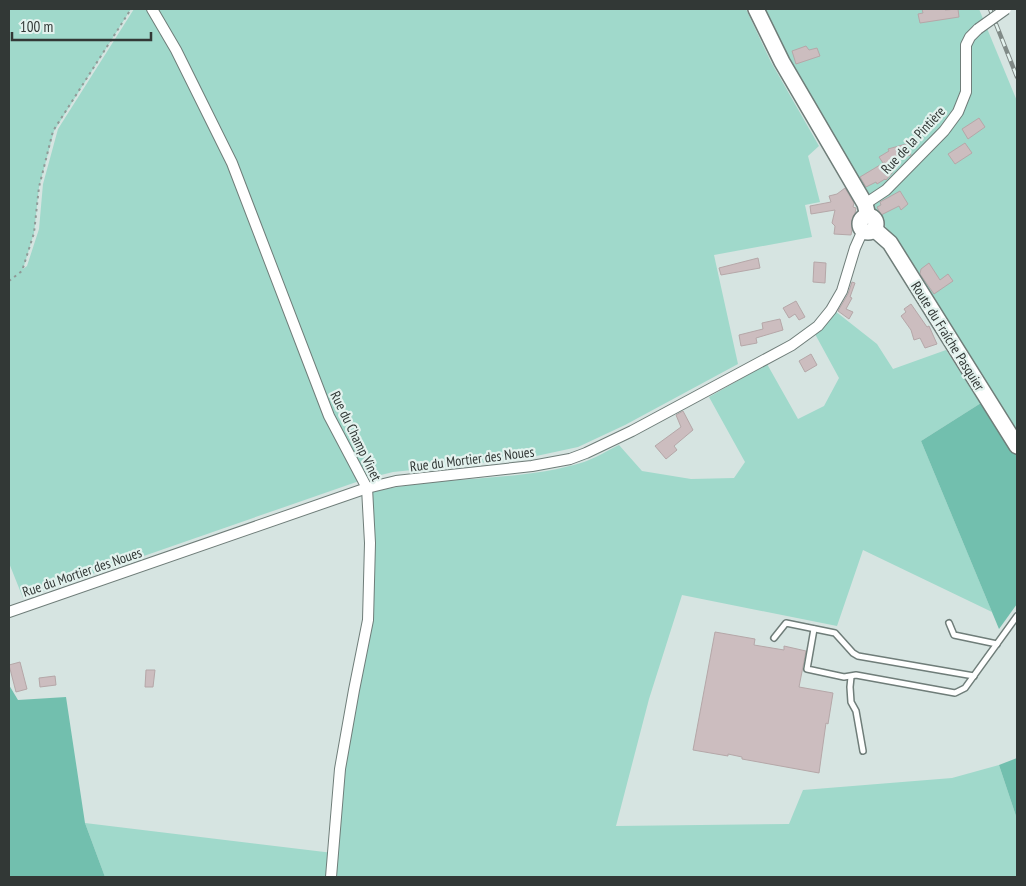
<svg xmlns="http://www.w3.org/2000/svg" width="1026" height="886" font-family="'PT Sans Narrow',sans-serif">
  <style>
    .green { fill: #a0d9cb }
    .forest { fill: #72bfae }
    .building { fill: #ccbdbf; stroke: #b5a7a8 }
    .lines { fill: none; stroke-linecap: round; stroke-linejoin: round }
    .lane-casing { stroke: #6f7d79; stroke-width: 8 }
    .street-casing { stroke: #6f7d79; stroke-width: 12 }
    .secondary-casing { stroke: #6f7d79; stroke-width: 18 }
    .path { stroke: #8f9a97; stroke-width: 2; stroke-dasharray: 2.5 4; stroke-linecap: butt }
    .lane { stroke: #fff; stroke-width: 5 }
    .street { stroke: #fff; stroke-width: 10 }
    .secondary { stroke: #fff; stroke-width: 15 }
    .rail-casing { stroke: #808a87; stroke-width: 4.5 }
    .rail { stroke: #e3f2ee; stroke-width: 2.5; stroke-dasharray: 8; stroke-linecap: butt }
    .street-bridge-casing { stroke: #6f7d79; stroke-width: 12; stroke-linecap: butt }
    .street-bridge { stroke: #fff; stroke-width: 10 }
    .labels { text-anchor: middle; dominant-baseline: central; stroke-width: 4.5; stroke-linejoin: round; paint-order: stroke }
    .street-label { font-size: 14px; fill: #323836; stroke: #e3f2ee }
  </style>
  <rect width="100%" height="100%" fill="#d6e4e1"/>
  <g class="green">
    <polygon points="9,9 131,9 54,131 39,187 34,233 23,269 27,266 39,229 43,184 58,129 134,9 746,9 771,62 819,146 808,156 820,202 805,205 812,237 714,255 738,364 625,425 578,447 527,458 393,472 365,479 23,598 9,563"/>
    <polygon points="756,9 979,9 1017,101 1017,436 782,62"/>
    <path d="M835 311 877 344 893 369 946 350 981 403 921 441 992 612 863 550 837 626 682 595 649 699 616 826 789 824 803 790 952 778 999 765 1017 819V877H105L85 823 333 853 340 769 368 620 373 492C442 475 517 483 584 462 596 458 608 450 619 445L642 471 691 479 734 478 745 462 709 397 767 364 798 419 824 406 839 378 815 334Z"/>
  </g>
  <g class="forest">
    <polygon points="981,403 1017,455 1017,604 999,629 921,441"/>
    <polygon points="9,685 18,700 66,697 85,823 105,877 9,877"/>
    <polygon points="1017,758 1017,819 999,765"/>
  </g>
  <g class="building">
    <polygon points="922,9 945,9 945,10 958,9 959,17 920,23 918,14 923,13"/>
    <polygon points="806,46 809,50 817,48 820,56 796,64 792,51"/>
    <polygon points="979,118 985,127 968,139 962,129"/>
    <polygon points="965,143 972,153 955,164 948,154"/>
    <polygon points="906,144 911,155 889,161 893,172 886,180 885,179 877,184 876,182 866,187 860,177 885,162 883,163 879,157 889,151 888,149"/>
    <polygon points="845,188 854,203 853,207 856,208 851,235 834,234 835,226 832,223 835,210 811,214 810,206 831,202 829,196 837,194"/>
    <polygon points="900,191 908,204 901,210 899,206 881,215 877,207 881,205 880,202"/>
    <polygon points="758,258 760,268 721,275 719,268"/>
    <polygon points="814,262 826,263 825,283 813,282"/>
    <polygon points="929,263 940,280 948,274 953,281 934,294 920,274 921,269"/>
    <polygon points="852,282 855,283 850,297 852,298 846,309 853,312 849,319 838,311 848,294"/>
    <polygon points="796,301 805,317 799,320 795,314 789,318 783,308"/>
    <polygon points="911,304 927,327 929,326 937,344 925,348 920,338 914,340 911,330 901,316 906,312 904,309"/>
    <polygon points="780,319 783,330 756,338 757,343 741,346 739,335 763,329 762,323"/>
    <polygon points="811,354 817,365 805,372 799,361"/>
    <polygon points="683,411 693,430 674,446 677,450 666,459 655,446 681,427 676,415"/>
    <polygon points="715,632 755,639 754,645 784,650 784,646 806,651 799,687 833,693 828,724 826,723 819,773 742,759 742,757 728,754 728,756 693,750"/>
    <polygon points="20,662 27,689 16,692 9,665"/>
    <polygon points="146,670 155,670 153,687 145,687"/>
    <polygon points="55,676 56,685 40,687 39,678"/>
  </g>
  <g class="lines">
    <g class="lane-casing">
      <g id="lane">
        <polyline points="949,623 954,635 997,644"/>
        <polyline points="814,629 807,669 844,677 856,675 955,693 965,688 1017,616"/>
        <polyline points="774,638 786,623 835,633 853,653 858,656 974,676"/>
        <polyline points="851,677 850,687 851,702 856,711 863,751"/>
      </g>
    </g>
    <g class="street-casing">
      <g id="street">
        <polyline points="152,9 176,50 232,163 329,416 367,488 370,543 368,620 354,690 340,769 331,877"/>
        <polyline points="865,204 886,190 944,131 958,112 966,92 966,45 970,37 978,29"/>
        <polyline points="9,612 367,488 396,481 532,466 570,459 586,453 632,431 792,345 818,326 831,310 842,291 855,248 863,230"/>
      </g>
    </g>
    <g class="secondary-casing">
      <g id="secondary">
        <polyline points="756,9 782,62 865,204 868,216"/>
        <circle cx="868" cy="224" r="8"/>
        <polyline points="874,229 890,243 1017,446"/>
      </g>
    </g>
    <polyline class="path" points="9,281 22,271 34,233 39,187 53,131 131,9"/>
    <use href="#lane" class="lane"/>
    <use href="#street" class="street"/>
    <use href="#secondary" class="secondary"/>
    <g class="rail-casing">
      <polyline id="rail" points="990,9 1017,77"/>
    </g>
    <use href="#rail" class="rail"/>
    <g class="street-bridge-casing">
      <polyline id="street-bridge" points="978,29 1006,9"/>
    </g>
    <use href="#street-bridge" class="street-bridge"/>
  </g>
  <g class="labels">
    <g class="street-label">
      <text transform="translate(913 140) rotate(-47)">Rue de la Pintière</text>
      <text transform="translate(948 336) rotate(58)">Route du Fraîche Pasquier</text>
      <text transform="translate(356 436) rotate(64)">Rue du Champ Vinet</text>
      <text transform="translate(472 459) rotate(-7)">Rue du Mortier des Noues</text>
      <text transform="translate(82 572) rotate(-19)">Rue du Mortier des Noues</text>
    </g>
  </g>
  <rect width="1026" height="886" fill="none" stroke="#323836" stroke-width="20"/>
  <path d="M12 32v8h139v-8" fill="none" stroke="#323836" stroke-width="2.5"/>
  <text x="20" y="32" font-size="15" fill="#323836" stroke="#e3f2ee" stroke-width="4" paint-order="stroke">100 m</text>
</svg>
